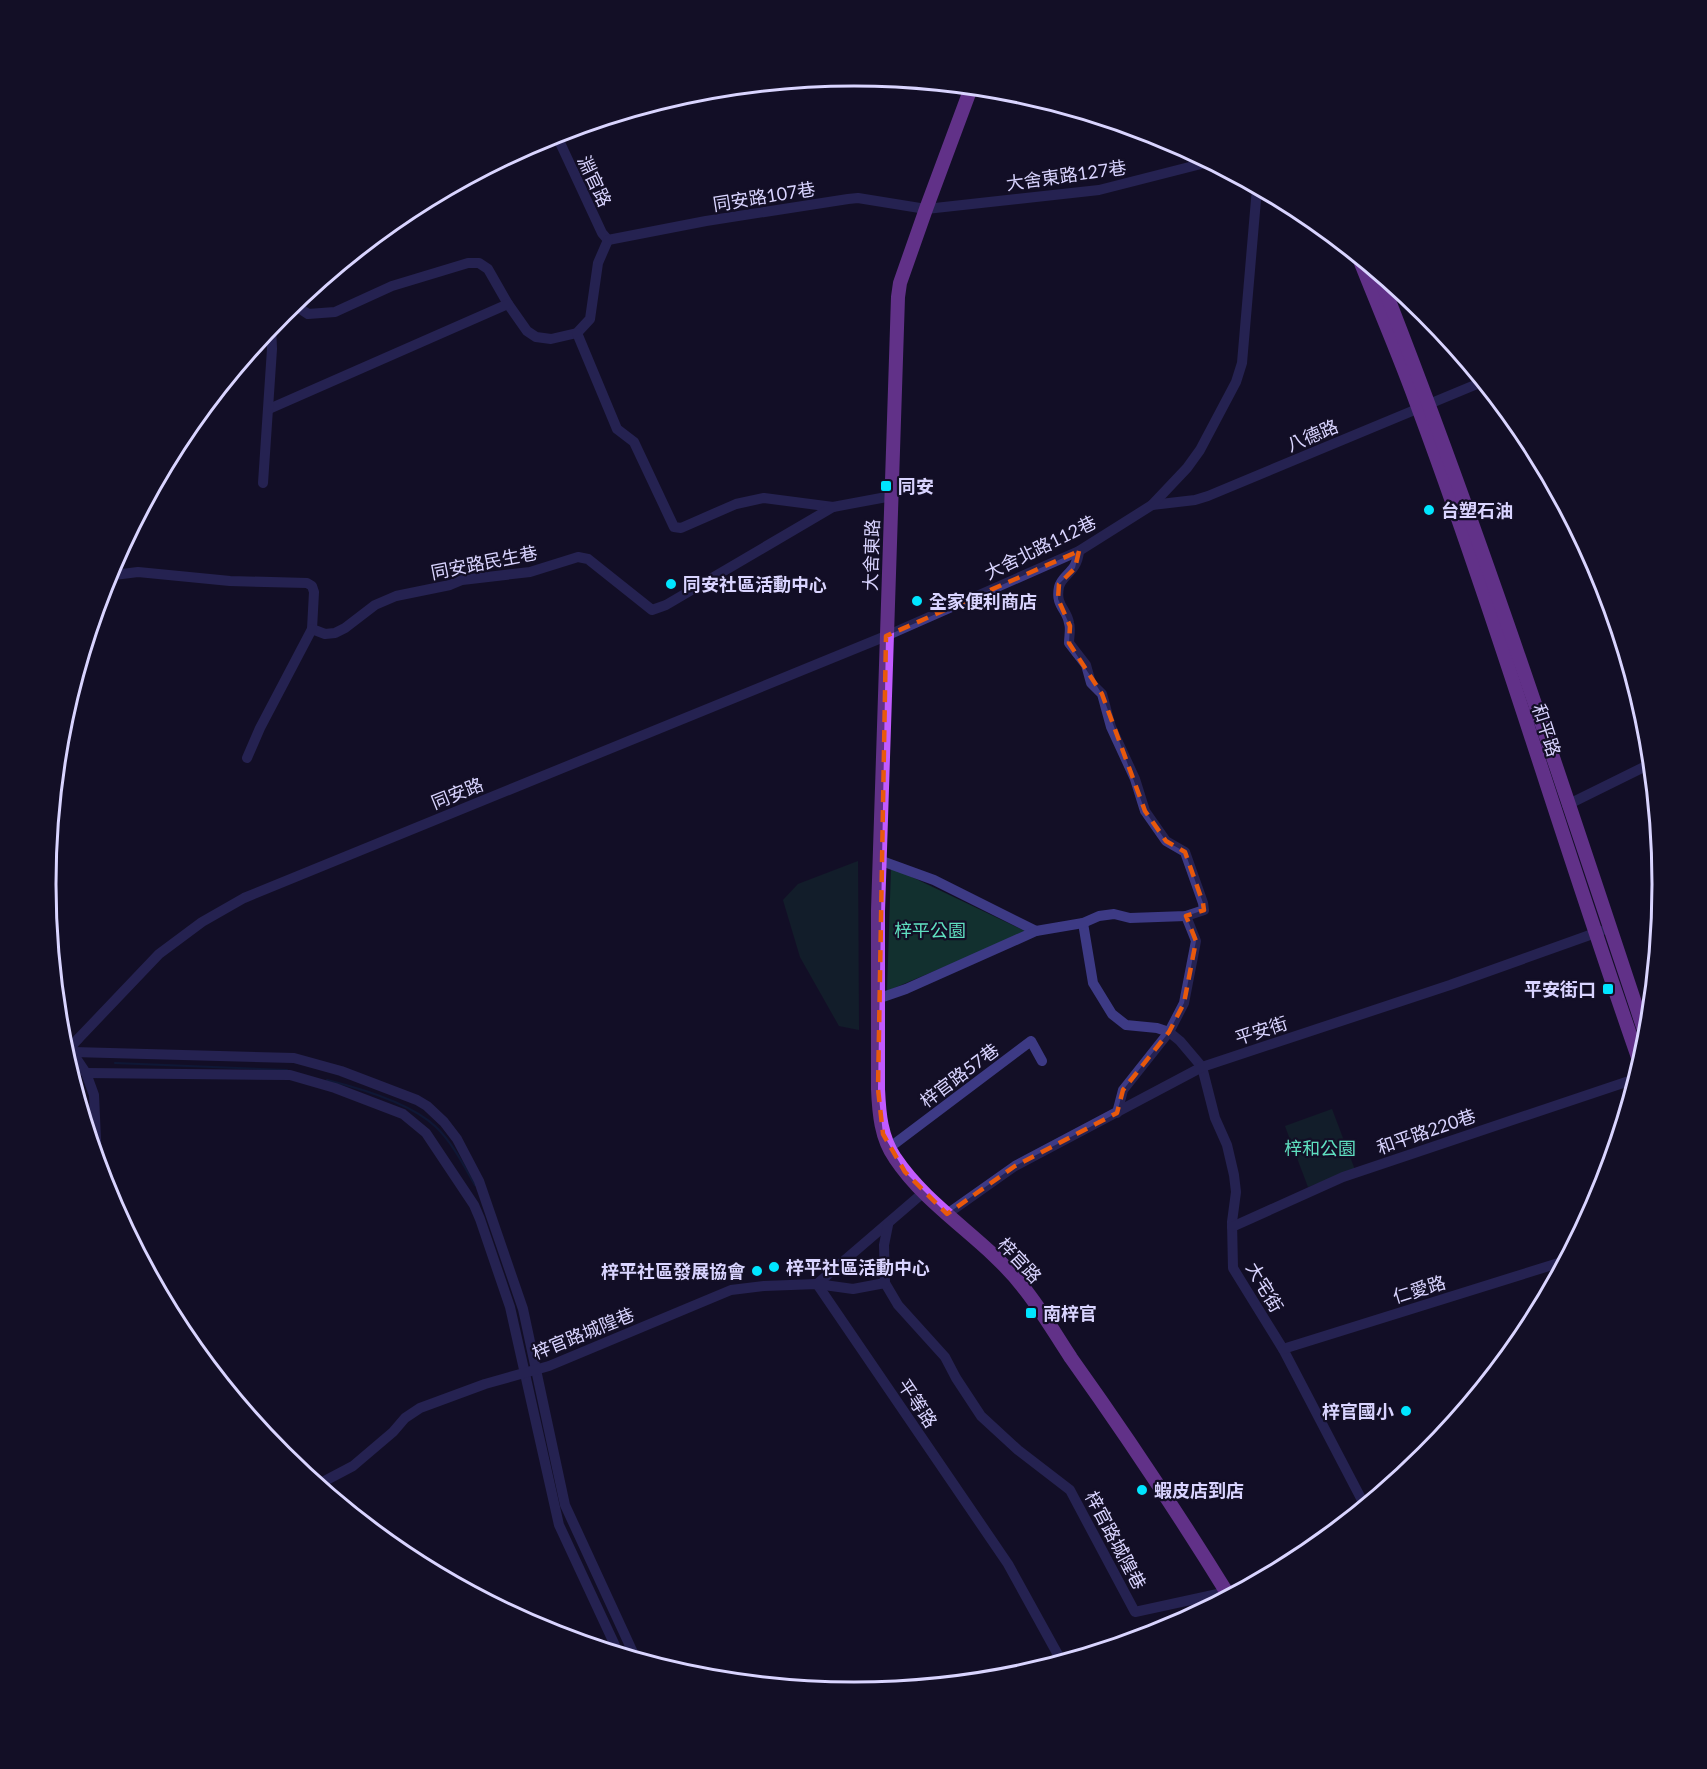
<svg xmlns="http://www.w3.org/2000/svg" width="1707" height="1769" font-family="Lato,'Noto Sans TC',sans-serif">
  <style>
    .green { fill: #12302f }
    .water { fill: #0c2248 }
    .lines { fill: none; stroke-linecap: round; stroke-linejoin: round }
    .stream { stroke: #0c2248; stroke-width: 2 }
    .minor { stroke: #3d3a85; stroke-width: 10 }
    .major { stroke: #c25bff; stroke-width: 14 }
    .minor-bridge { stroke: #3d3a85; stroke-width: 10 }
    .marked { fill: none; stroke: #e8590c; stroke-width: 4.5; stroke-dasharray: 12 8; stroke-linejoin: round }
    .poi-dot { fill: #00e5ff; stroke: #130f26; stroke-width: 2 }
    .labels { text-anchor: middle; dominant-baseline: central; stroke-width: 4.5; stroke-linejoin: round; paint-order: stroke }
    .street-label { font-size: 18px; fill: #d9d4ff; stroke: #130f26 }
    .poi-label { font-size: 18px; font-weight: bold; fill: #d9d4ff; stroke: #130f26; text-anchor: start }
    .park-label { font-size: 18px; fill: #5fe0c0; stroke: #130f26 }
    .rim { fill: none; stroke: #d9d4ff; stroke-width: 3 }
  </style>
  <rect width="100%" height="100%" fill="#130f26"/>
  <g class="green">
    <polygon points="858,861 859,1030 839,1026 800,957 783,900 798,884"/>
    <polygon points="891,867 1027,932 887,991"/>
    <polygon points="1332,1109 1355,1170 1308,1187 1285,1126"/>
  </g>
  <path class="water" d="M64 1052C78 1073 90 1102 87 1128Z"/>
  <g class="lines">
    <g class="stream">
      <polyline points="115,1063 287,1070"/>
      <path d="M327 1080C359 1088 412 1104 436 1127 452 1142 464 1166 475 1185"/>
    </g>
    <g class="minor">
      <polyline points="556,134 602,233 608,240"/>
      <polyline points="608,240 706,221 848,199 858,198 926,209 1099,190 1209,162"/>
      <polyline points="293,304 308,314 335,312 392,286 468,263 479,263 488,269 508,304 527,331 536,337 551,339 577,333 590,319 598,263 608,240"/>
      <polyline points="577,333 617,429 634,442 674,527 681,528 736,504 764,498 833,507"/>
      <polyline points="269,409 508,304"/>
      <polyline points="263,483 272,349 271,326"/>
      <polyline points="1152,505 1195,500 1208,496 1482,382"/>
      <polyline points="106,576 138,572 230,581 307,583 312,586 314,592 312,629 325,634 335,633 345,628 375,605 396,596 450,585 462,580 530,572 578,557 588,559 652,610 666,605 833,507 892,496"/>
      <polyline points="247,758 260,728 312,629"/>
      <polyline points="1567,805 1650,764"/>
      <polyline points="879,860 934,880 1036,931"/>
      <polyline points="1083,923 1093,983 1112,1014 1126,1025 1157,1028 1169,1032 1180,1041 1202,1067 1215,1118 1227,1145 1234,1175 1236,1192 1232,1222 1233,1268 1283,1349 1365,1506"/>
      <path d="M877 999 906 989 1036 931 1083 923 1099 916 1114 914 1130 918 1186 916 1204 910 1203 903 1185 852 1166 841 1145 811 1135 779 1111 727 1102 694 1091 683 1086 665 1069 643C1069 636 1071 629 1069 623 1067 609 1055 606 1059 587 1062 574 1077 573 1079 551"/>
      <polyline points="60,1034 86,1073 94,1095 97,1162"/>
      <polyline points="78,1039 159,954 202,922 244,898 886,636 1079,551 1152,505 1187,468 1200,450 1236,382 1242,363 1257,188"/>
      <polyline points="73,1052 294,1058 341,1071 417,1100 427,1106 444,1122 457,1139 479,1181 523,1309 565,1505 636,1659"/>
      <polyline points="86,1073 290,1075 335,1088 403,1114 426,1133 474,1205 480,1219 510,1307 559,1525 619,1654"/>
      <polyline points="1117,1113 1123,1090 1169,1032 1184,1003 1196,941 1186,916"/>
      <polyline points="889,1148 1031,1041 1042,1061"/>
      <polyline points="924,1192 817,1284 1008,1564 1062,1662"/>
      <polyline points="947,1214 1015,1166 1202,1067 1450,985 1601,931"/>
      <polyline points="888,1225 884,1245 885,1283 898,1305 945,1357 956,1378 981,1416 1018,1450 1070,1490 1135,1612 1227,1592"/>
      <polyline points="1232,1227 1343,1177 1635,1079"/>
      <polyline points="1283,1349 1565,1261"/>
      <polyline points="317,1485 353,1466 393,1432 405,1418 420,1408 485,1384 549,1366 731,1290 764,1286 817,1284 853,1289 885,1283"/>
    </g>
    <g class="major">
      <path d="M971 88 926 209 900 283 898 297 878 911V1089C879 1113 881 1138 895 1158 929 1209 986 1239 1023 1287 1041 1309 1055 1334 1071 1358 1126 1435 1179 1515 1229 1596"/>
      <path d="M1359 258C1379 309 1401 359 1419 410 1499 626 1564 846 1640 1063"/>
      <path d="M1379 275C1478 526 1562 783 1647 1039"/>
    </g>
    <polyline class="minor-bridge" points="64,1055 78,1039"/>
  </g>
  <path d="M0 0H1707V1769H0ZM1079 551 1075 568 1059 584 1058 599 1070 626 1069 643 1102 694 1145 811 1166 841 1185 852 1203 903 1204 910 1186 916 1196 941 1184 1003 1169 1032 1123 1090 1117 1113 1015 1166 947 1214 905 1172 883 1134 878 1089 886 636Z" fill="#130f26" fill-opacity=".55" fill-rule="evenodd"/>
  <path class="marked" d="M1079 551 1075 568 1059 584 1058 599 1070 626 1069 643 1102 694 1145 811 1166 841 1185 852 1203 903 1204 910 1186 916 1196 941 1184 1003 1169 1032 1123 1090 1117 1113 1015 1166 947 1214 905 1172 883 1134 878 1089 886 636Z"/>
  <g class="poi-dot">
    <rect x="880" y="480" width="12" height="12" rx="3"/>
    <circle cx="1429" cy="510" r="6"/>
    <circle cx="671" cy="584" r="6"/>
    <circle cx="917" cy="601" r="6"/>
    <rect x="1602" y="983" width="12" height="12" rx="3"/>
    <circle cx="774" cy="1267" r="6"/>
    <circle cx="757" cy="1271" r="6"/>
    <rect x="1025" y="1307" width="12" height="12" rx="3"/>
    <circle cx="1406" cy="1411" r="6"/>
    <circle cx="1142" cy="1490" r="6"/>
  </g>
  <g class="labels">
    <g class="street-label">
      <text transform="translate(1066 175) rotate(-8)">大舍東路127巷</text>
      <text transform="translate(595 181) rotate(65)">淵官路</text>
      <text transform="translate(764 196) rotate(-9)">同安路107巷</text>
      <text transform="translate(1312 435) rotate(-23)">八德路</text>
      <text transform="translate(1040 547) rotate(-26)">大舍北路112巷</text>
      <text transform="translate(871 555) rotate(-88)">大舍東路</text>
      <text transform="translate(484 562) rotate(-11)">同安路民生巷</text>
      <text transform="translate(1547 730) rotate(72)">和平路</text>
      <text transform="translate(457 793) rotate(-22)">同安路</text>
      <text transform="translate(1261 1030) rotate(-18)">平安街</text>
      <text transform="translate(959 1075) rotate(-37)">梓官路57巷</text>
      <text transform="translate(1426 1131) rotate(-19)">和平路220巷</text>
      <text transform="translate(1020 1260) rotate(47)">梓官路</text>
      <text transform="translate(1265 1287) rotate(60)">大宅街</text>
      <text transform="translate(1419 1289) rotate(-17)">仁愛路</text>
      <text transform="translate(583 1333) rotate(-22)">梓官路城隍巷</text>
      <text transform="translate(918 1403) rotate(56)">平等路</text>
      <text transform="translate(1116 1540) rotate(62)">梓官路城隍巷</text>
    </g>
    <g class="poi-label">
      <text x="898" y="486">同安</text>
      <text x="1441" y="510">台塑石油</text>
      <text x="683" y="584">同安社區活動中心</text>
      <text x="929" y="601">全家便利商店</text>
      <text x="1596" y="989" text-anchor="end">平安街口</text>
      <text x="786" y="1267">梓平社區活動中心</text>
      <text x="745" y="1271" text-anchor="end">梓平社區發展協會</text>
      <text x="1043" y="1313">南梓官</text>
      <text x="1394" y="1411" text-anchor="end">梓官國小</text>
      <text x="1154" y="1490">蝦皮店到店</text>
    </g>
    <g class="park-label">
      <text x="930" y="930">梓平公園</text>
      <text x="1320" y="1148">梓和公園</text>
    </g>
  </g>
  <path d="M0 0H1707V1769H0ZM56 884a798 798 0 1 1 1596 0a798 798 0 1 1-1596 0Z" fill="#130f26" fill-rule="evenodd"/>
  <path class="rim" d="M56 884a798 798 0 1 1 1596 0a798 798 0 1 1-1596 0Z"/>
</svg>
